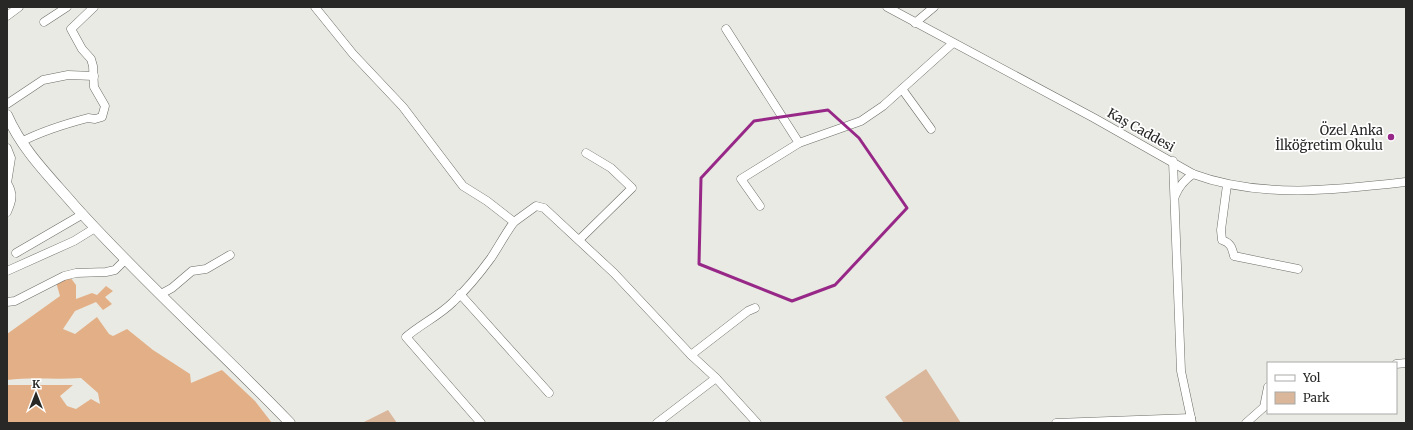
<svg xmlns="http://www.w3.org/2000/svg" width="1413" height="430" font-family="Merriweather,serif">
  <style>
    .green { fill: #dab69b }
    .forest { fill: #e3af86 }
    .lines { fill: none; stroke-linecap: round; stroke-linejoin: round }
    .minor-casing { stroke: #6c6d67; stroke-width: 9 }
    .major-casing { stroke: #6c6d67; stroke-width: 11 }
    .minor { stroke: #fff; stroke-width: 8 }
    .major { stroke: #fff; stroke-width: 10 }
    .marked { fill: none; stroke: #972888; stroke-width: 3; stroke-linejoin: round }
    .poi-dot { fill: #972888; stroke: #fff; stroke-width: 1.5 }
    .labels { text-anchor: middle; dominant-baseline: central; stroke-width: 3.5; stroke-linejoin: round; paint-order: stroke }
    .street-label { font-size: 13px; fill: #282826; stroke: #fff }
    .poi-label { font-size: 13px; fill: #282826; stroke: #fff; text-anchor: end }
  </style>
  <rect width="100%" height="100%" fill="#e9eae3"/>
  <g class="green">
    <polygon points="926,369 961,423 904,423 885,397"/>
    <polygon points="388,410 397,423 362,423"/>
  </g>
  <path class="forest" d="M70 277 76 285V299L92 293 97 295 106 286 113 291 105 297 112 304 103 310 96 302 75 311 63 329 75 334 97 317 109 334 113 336 127 329 153 350 190 374 191 383 222 370 255 401 272 423H7V385H73L60 396 67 406 76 409 91 399 100 404 98 393 81 378C56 380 32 377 7 380V334L60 296 56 282Z"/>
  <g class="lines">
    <g class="minor-casing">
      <g id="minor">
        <polyline points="315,7 353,54 403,107 463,186 487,201 514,222 536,206 544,208 614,273 691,355 716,378 757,423"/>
        <path d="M887 7 1094 118 1193 174C1260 199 1337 190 1406 182"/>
        <polyline points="7,16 19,7"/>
        <polyline points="44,22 67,7"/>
        <polyline points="915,23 934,7"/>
        <polyline points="726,29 799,143"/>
        <polyline points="902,89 931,129"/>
        <polyline points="7,104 43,80 68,75 94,76"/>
        <path d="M21 142C42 131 65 124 88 118L95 119 102 117 105 106 94 87 93 66 91 59 82 49 71 29 94 7"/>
        <polyline points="7,148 11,158 7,183"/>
        <polyline points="1173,161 1181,371 1192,423"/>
        <path d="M1227 185 1221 230 1222 240C1231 243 1232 248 1234 256L1298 269"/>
        <path d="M1175 196C1179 186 1184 180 1193 174"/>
        <polyline points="760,206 741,179 799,143 861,121 883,106 953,43"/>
        <path d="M7 212C12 201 14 194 7 183"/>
        <polyline points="579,240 632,188 611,168 586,153"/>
        <polyline points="16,253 83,214"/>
        <polyline points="7,271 74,241 95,228"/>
        <polyline points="161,294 172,288 192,271 206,269 230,255"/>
        <polyline points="460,294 549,393"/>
        <polyline points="7,302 15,301 64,276 76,273 106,272 115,270 125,260"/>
        <polyline points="691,355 748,311 755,308"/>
        <polyline points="1396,364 1406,363"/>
        <path d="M481 423 406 337C421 324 439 316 453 302 466 290 480 273 491 258 499 246 505 234 514 222"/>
        <polyline points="657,423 716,378"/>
        <polyline points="1056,423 1191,418"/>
        <polyline points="1246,423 1264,407 1268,387"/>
      </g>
    </g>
    <g class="major-casing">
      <path id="major" d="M7 115C22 150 50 177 74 205 142 281 219 349 290 423"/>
    </g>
    <use href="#minor" class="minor"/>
    <use href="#major" class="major"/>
  </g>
  <path class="marked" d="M828 110 859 138 907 208 835 285 792 301 699 264 701 178 754 121Z"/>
  <circle class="poi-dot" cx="1391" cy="137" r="4"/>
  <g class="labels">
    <g class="street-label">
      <text transform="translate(1141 130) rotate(29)">Kaş Caddesi</text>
    </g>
    <g class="poi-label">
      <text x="1383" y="130">Özel Anka<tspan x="1383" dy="15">İlköğretim Okulu</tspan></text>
    </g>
  </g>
  <rect width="1413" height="430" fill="none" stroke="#282826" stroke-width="16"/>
  <rect x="1267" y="362" width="130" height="52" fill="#ffffff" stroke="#a9a9a8"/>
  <rect x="1275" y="375" width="20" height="6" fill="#ffffff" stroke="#a9a9a8"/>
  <text x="1303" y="382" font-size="12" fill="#282826">Yol</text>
  <rect x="1275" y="392" width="20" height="12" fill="#dab69b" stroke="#a9a9a8"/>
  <text x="1303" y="402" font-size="12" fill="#282826">Park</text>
  <g transform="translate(36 394)" stroke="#ffffff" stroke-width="3" paint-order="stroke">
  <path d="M0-3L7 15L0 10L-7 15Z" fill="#282826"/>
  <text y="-6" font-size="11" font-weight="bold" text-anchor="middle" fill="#282826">K</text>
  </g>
</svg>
